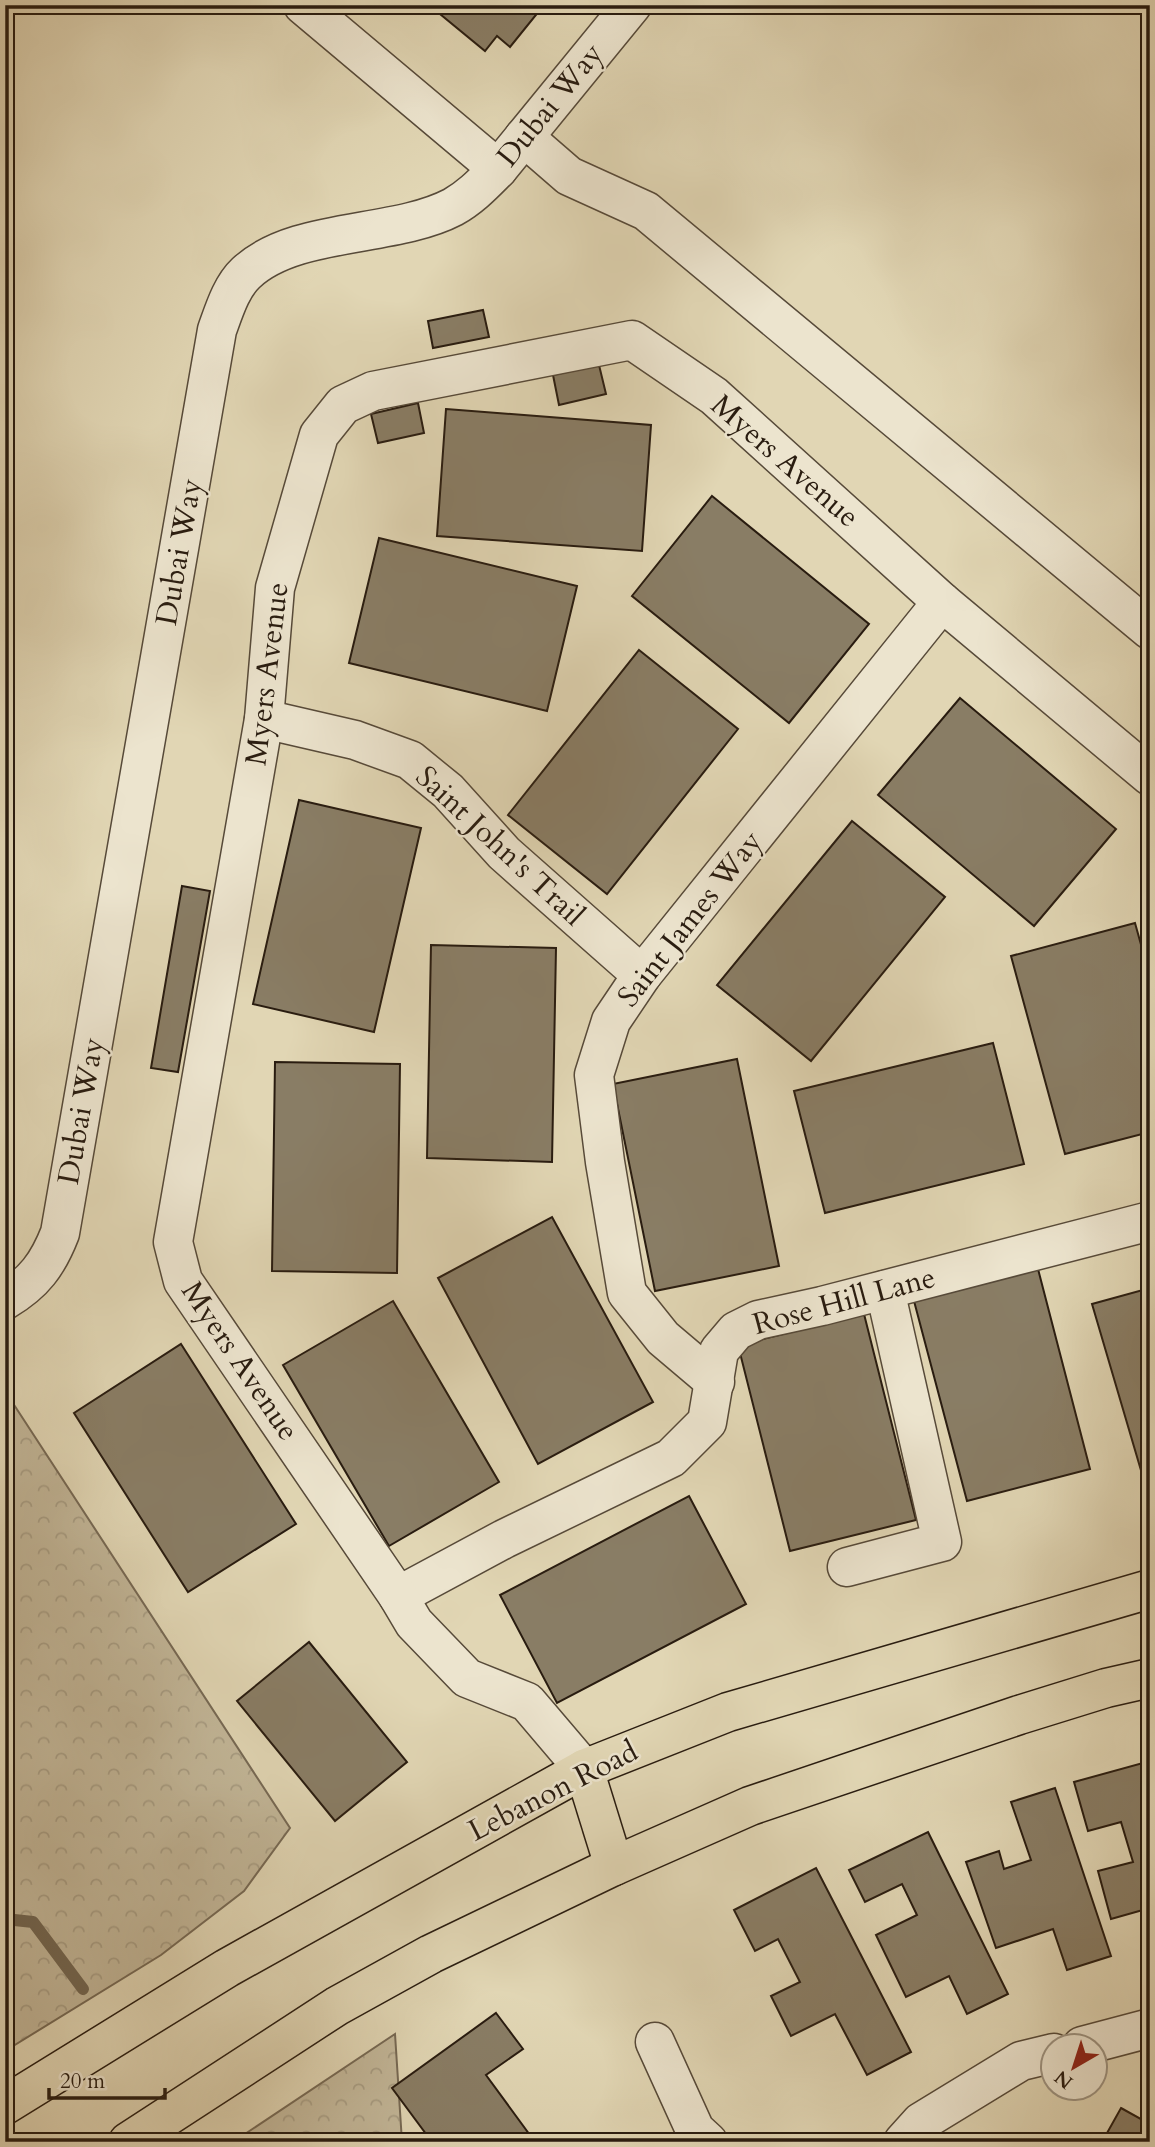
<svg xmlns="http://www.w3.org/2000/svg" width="1155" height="2147" font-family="Cardo,serif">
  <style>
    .forest { fill: url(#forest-crowns); stroke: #766954; stroke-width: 2 }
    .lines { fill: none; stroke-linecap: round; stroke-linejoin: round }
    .stream { stroke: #726651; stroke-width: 12 }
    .building { fill: #897d65; stroke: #291c10; stroke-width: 2 }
    .minor-casing { stroke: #574a39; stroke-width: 41 }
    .major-casing { stroke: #291c10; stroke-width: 41 }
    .minor { stroke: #ece4ce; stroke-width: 38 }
    .major { stroke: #e1d6b4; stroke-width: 38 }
    .labels { text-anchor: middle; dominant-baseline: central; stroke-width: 5; stroke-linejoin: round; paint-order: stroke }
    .street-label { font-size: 30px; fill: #291c10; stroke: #ece4ce }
  </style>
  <defs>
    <pattern id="forest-crowns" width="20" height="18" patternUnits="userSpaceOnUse" patternTransform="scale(1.75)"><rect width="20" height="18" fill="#c2b698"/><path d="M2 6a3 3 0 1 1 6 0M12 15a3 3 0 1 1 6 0" fill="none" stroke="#a79c82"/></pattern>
  </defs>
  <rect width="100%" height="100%" fill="#e1d6b4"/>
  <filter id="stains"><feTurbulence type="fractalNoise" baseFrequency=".00286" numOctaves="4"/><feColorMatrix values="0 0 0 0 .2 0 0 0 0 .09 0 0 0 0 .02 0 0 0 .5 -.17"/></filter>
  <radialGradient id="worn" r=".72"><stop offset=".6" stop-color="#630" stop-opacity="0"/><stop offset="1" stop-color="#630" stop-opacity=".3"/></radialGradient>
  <g class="forest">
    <polygon points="5,1391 290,1828 244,1891 161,1955 5,2051"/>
    <polygon points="395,2034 402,2142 233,2142"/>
  </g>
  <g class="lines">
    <polyline class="stream" points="5,1919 33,1922 83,1989"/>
  </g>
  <g class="building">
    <polygon points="429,5 544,5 510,47 497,36 485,51"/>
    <polygon points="483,310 489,337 433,348 428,321"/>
    <polygon points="599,365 606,394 559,405 553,375"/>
    <polygon points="418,403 424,433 378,443 371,414"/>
    <polygon points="446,409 651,425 642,551 437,536"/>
    <polygon points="712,496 869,624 789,723 632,596"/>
    <polygon points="379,538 577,586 547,711 349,663"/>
    <polygon points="639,650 738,729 607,894 508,815"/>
    <polygon points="960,698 1116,829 1034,926 878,795"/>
    <polygon points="299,800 421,828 374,1032 253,1004"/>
    <polygon points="852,821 945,897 811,1061 717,985"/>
    <polygon points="182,886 210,891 178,1072 151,1068"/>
    <polygon points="1135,923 1150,977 1150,1132 1065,1154 1011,956"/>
    <polygon points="431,945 556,948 552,1162 427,1158"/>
    <polygon points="993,1043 1024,1164 825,1213 794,1091"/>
    <polygon points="737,1059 779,1266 655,1291 613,1084"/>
    <polygon points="275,1062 400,1064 397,1273 272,1271"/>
    <polygon points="552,1217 653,1402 538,1464 438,1278"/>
    <polygon points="1038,1269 1090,1469 967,1501 914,1301"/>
    <polygon points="1150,1288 1150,1501 1092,1304"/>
    <polygon points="393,1301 499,1482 389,1546 283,1365"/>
    <polygon points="864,1314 916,1520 790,1551 738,1345"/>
    <polygon points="181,1344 296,1524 188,1592 74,1413"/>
    <polygon points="689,1496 746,1604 557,1703 500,1595"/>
    <polygon points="309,1642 407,1762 335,1821 237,1701"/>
    <polygon points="1150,1761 1150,1908 1111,1919 1098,1871 1133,1862 1121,1822 1088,1831 1074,1782"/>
    <polygon points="1055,1788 1111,1956 1067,1970 1053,1929 996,1948 966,1862 999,1851 1004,1869 1031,1860 1011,1802"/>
    <polygon points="928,1832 1008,1994 967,2014 949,1976 906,1997 876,1935 917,1915 902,1884 865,1902 849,1870"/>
    <polygon points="816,1868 911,2052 867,2075 835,2014 791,2036 771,1996 800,1982 778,1939 755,1951 734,1910"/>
    <polygon points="496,2013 523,2049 486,2075 535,2142 432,2142 392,2088"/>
    <polygon points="1121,2108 1150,2124 1150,2142 1102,2142"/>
  </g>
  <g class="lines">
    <g class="minor-casing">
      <g id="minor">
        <polyline points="303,5 498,169"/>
        <polyline points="524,137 569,176 646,211 1150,630"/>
        <polyline points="264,719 355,740 410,760 448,791 504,853 642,975"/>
        <path d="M5 1300C34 1283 48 1264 60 1233L217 330C224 311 231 287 246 273 295 227 394 238 453 207 471 197 484 183 498 169L632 5"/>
        <polyline points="715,1382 663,1338 627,1293 605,1162 594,1075 611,1021 642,975 942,602"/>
        <polyline points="847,1567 942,1542 885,1290"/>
        <polyline points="398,1596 504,1539 671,1458 707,1422 719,1351 736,1331 758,1320 822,1306 1150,1221"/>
        <polyline points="584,1769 527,1702 467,1678 414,1623 398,1596 183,1281 173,1242 264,719 275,588 319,435 343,405 373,391 632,340 714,396 942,602 1150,776"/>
        <polyline points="655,2042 695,2130 708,2142"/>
        <polyline points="1082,2046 1150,2028"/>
        <polyline points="903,2142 921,2122 1021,2061 1054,2053"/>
      </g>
    </g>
    <g class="major-casing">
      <g id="major">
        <polyline points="584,1769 614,1866"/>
        <polyline points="5,2105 227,1968 584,1769 728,1712 1150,1589"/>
        <polyline points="128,2142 337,2006 431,1954 614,1866 750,1806 1019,1715 1106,1688 1150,1678"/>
      </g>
    </g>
    <use href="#minor" class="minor"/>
    <use href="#major" class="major"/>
  </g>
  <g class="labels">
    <g class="street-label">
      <text transform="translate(550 105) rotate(-51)">Dubai Way</text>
      <text transform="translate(785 461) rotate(41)">Myers Avenue</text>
      <text transform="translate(179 552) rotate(-80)">Dubai Way</text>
      <text transform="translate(267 674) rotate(-83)">Myers Avenue</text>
      <text transform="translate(500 846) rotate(43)">Saint John's Trail</text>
      <text transform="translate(690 919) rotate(-52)">Saint James Way</text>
      <text transform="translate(81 1111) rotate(-80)">Dubai Way</text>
      <text transform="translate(844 1301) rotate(-15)">Rose Hill Lane</text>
      <text transform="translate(240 1361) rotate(56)">Myers Avenue</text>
      <text transform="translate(553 1791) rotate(-27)">Lebanon Road</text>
    </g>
  </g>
  <rect width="1155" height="2147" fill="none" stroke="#e1d6b4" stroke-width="28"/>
  <rect x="7" y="7" width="1141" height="2133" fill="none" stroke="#291c10" stroke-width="3.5"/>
  <rect x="14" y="14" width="1127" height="2119" fill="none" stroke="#291c10" stroke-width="2"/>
  <g transform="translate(1074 2067) rotate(219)"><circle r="33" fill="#ece4ce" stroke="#9e9482" stroke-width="2"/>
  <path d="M0-5L12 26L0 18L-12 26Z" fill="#8f2418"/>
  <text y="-10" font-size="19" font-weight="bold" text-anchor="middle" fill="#291c10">N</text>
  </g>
  <path d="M49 2088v10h116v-10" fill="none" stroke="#291c10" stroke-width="3.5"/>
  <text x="60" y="2088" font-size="21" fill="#291c10" stroke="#ece4ce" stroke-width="5" paint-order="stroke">20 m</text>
  <rect width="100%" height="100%" filter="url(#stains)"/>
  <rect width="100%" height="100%" fill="url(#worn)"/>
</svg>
